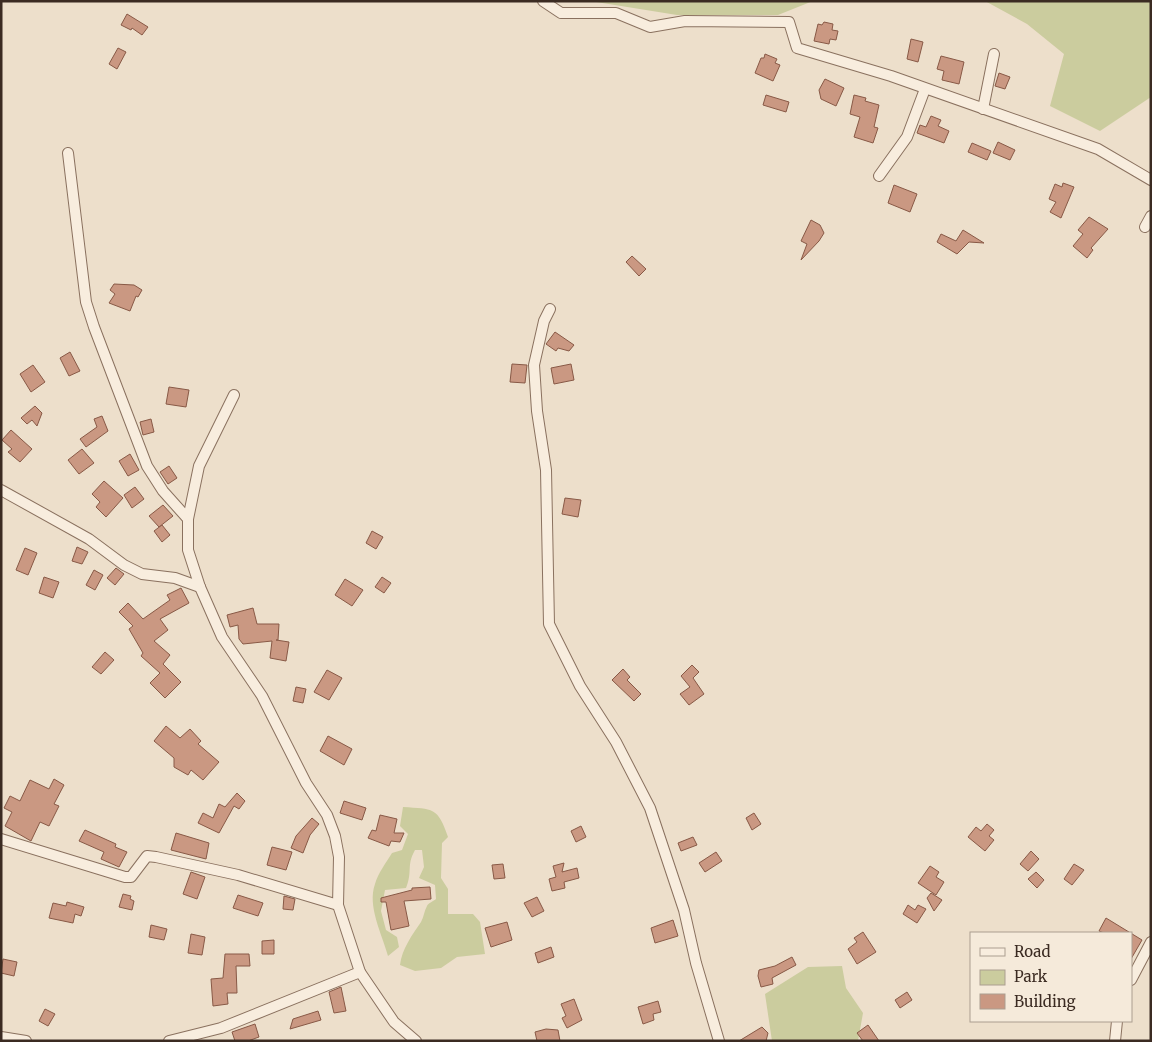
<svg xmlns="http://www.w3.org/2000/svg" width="1152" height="1042" font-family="Merriweather,serif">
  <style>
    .green { fill: #cbcc9e }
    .building { fill: #ca9882; stroke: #885946 }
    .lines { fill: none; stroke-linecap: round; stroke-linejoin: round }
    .minor-casing { stroke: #8a715f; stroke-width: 12 }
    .minor { stroke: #f8edde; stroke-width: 10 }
  </style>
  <rect width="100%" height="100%" fill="#eddfcb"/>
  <g class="green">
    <polygon points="590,1 813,1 778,15 677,15"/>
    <polygon points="985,1 1151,1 1151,97 1100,131 1050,106 1064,54 1027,24"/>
    <path d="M403 807C433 809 438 807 448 837L442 843 441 878 448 889V914H473L480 922 485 954 457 957 441 968 415 971 400 965C402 949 412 935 421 922 424 917 424 911 427 906 428 903 434 901 436 899L435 885 419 878 424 867 422 850H415C406 866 413 871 406 888L385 890 381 911 386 930 397 937 399 947 388 956C382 934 367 906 375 884 378 873 386 863 392 853L402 850 408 834 400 826Z"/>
    <polygon points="842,966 846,988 863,1013 858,1041 772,1041 765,994 808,967"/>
  </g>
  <g class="building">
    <polygon points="127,14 148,27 142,35 132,28 131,30 121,25"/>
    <polygon points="824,22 833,24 832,30 838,31 836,40 830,39 829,44 814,41 818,24 822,25"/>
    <polygon points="911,39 923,42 918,62 907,59"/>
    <polygon points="118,48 126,52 117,69 109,64"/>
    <polygon points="765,54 777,59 775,63 780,65 773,81 755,73 761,58 764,58"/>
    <polygon points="941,56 964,62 959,84 942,80 944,71 937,69"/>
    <polygon points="999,73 1010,77 1005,89 995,86"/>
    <polygon points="825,79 844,88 836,106 821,99 819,90"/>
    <polygon points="766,95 789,102 786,112 763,105"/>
    <polygon points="854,95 866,98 865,101 879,105 874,127 878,128 873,143 854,137 860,117 850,114"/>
    <polygon points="931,116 941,120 938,126 949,131 944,143 917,133 920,125 926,127"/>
    <polygon points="998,142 1015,150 1010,160 993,153"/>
    <polygon points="972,143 991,151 987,160 968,152"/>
    <polygon points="1063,183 1074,187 1061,218 1050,212 1056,202 1049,199 1055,184 1062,187"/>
    <polygon points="894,185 917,194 910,212 888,203"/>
    <polygon points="1089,217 1108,229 1091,248 1093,250 1087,258 1073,246 1083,234 1078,230"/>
    <polygon points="811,220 820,225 824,233 819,241 801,260 807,244 801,241"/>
    <polygon points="963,230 984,243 969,242 957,254 937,242 941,234 956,241"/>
    <polygon points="632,256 646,269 639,276 626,262"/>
    <polygon points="114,284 134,285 142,290 138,297 136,296 130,311 109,303 115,294 110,290"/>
    <polygon points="555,332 574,345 569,351 558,348 556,351 546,344"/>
    <polygon points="70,352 80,371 69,376 60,358"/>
    <polygon points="512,364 527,365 525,383 510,382"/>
    <polygon points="571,364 574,380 554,384 551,368"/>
    <polygon points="33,365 45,382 31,392 20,374"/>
    <polygon points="169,387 189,390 186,407 166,404"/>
    <polygon points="35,406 42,413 37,426 32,420 27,424 21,418"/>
    <polygon points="102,416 108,431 86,447 80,439 97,427 94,419"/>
    <polygon points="151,419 154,432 143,435 140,422"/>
    <polygon points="11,430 32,449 20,462 8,452 12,449 2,440"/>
    <polygon points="82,449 94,463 79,474 68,460"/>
    <polygon points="130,454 139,470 128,476 119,461"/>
    <polygon points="169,466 177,478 168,484 160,472"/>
    <polygon points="104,481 123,498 106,517 96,507 100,502 92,494"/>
    <polygon points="135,487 144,499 132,508 124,495"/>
    <polygon points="565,498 581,500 578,517 562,514"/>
    <polygon points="163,505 173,516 159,527 149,516"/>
    <polygon points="162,525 170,535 162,542 154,531"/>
    <polygon points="372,531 383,537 376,549 366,543"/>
    <polygon points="77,547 88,552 82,564 72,561"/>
    <polygon points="25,548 37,553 28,575 16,570"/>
    <polygon points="116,568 124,574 115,585 107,578"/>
    <polygon points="94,570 103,575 95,590 86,585"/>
    <polygon points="44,577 59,582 53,598 39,593"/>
    <polygon points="382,577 391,583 384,593 375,587"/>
    <polygon points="345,579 363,590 352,606 335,595"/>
    <polygon points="181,588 189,603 160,619 168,630 154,641 170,655 163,664 181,682 165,698 150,683 160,673 141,656 143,653 129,629 133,626 119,612 128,603 143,619 170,600 167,595"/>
    <polygon points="253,608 257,624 279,624 278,640 276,640 289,642 286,661 270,658 272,641 243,644 239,639 238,625 230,627 227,615"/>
    <polygon points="105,652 114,660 101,674 92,667"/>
    <polygon points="692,665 699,672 693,678 704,694 689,705 680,694 690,687 681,676"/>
    <polygon points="623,669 630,677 627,680 641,694 634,701 612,680"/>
    <polygon points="327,670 342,678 329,700 314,692"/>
    <polygon points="296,687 306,689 303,703 293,701"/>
    <polygon points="166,726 180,738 190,729 201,741 198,744 219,762 203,780 191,770 188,775 174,767 174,758 154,741"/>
    <polygon points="328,736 352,749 344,765 320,751"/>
    <polygon points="54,779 64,785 54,804 59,806 49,826 40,822 31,841 5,826 12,812 4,808 10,796 20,801 30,780 49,789"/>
    <polygon points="237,793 245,801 239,809 234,806 219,833 198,823 203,813 213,818 219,804 225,807"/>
    <polygon points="344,801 366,808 362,820 340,813"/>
    <polygon points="754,813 761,824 752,830 746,818"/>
    <polygon points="380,815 397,819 394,833 404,833 400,842 391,841 389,846 368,838 372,830 376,831"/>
    <polygon points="312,818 319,824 310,835 303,853 291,848 296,836"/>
    <polygon points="987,824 994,830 989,836 994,840 985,851 968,837 976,827 981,831"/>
    <polygon points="581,826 586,837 576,842 571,831"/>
    <polygon points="85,830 116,844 115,847 127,852 119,867 101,859 104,852 79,841"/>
    <polygon points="176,833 209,843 206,859 171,850"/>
    <polygon points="693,837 697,845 681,851 678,843"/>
    <polygon points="272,847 292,852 286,870 267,865"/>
    <polygon points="1031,851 1039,859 1028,871 1020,864"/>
    <polygon points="716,852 722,861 705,872 699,863"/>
    <polygon points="564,863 562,872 577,868 579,878 564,882 565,888 552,891 549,879 556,877 553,866"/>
    <polygon points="503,864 505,878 494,879 492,865"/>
    <polygon points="1074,864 1084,870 1072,885 1064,879"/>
    <polygon points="930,866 939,872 936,877 944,882 936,895 918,883"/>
    <polygon points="191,872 205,877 197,899 183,894"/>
    <polygon points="1036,872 1044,880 1037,888 1028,879"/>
    <polygon points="430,887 431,899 404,901 409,926 391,930 386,902 381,902 381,898 412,890 412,888"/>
    <polygon points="931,893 942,900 934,911 927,898"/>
    <polygon points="123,894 131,896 130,899 134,901 132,910 119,907"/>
    <polygon points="238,895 263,903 258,916 233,908"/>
    <polygon points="284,896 295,899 293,910 283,909"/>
    <polygon points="537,897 544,911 532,917 524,903"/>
    <polygon points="67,902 84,907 81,916 75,914 73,923 49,918 53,903 66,906"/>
    <polygon points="908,905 915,910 918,905 926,909 917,923 903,914"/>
    <polygon points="1106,918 1142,940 1131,959 1131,933 1104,933 1099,931"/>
    <polygon points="673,920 678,936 655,943 651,928"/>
    <polygon points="507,922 512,940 491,947 485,928"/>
    <polygon points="151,925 167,929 164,940 149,937"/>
    <polygon points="863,932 876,952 857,964 848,949 857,942 854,938"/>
    <polygon points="191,934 205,937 202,955 188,953"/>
    <polygon points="274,940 274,954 262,954 262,941"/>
    <polygon points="551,947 554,957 538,963 535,953"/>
    <polygon points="225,954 249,954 250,966 236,966 237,993 227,993 228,1004 213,1006 211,979 223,978"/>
    <polygon points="792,957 796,965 772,978 773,984 761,987 758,976 759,970 775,966"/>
    <polygon points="3,959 17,962 14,976 1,973"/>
    <polygon points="341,987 346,1011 334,1013 329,992"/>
    <polygon points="907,992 912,1000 900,1008 895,1000"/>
    <polygon points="574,999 582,1020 567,1028 562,1018 566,1016 561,1004"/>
    <polygon points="658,1001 661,1012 653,1014 654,1020 643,1024 638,1007"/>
    <polygon points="45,1009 55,1014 48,1026 39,1021"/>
    <polygon points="318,1011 321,1020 290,1029 293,1019"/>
    <polygon points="255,1024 259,1037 248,1041 235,1041 232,1032"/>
    <polygon points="868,1025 879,1041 863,1041 857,1033"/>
    <polygon points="762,1027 768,1033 766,1041 739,1041"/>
    <polygon points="546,1029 558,1030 560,1041 537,1041 535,1032"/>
  </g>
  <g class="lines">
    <g class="minor-casing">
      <g id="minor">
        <polyline points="543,1 561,13 616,13 650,27 685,21 789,22 797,48 891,76 1098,149 1151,180"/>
        <polyline points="983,109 994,54"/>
        <polyline points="68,153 86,302 94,327 147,466 163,491 188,519"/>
        <polyline points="879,176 907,137 925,89"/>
        <polyline points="1145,227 1151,216"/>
        <polyline points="550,309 544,321 534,365 537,411 546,470 549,624 580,686 616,742 650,808 684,910 696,963 719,1041"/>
        <polyline points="234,395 199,466 188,519 188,550 200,587 222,637 262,696 306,783 327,815 335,836 339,857 338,905 360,972 394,1022 416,1041"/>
        <polyline points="1,490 89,539 124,565 142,574 175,578 200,587"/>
        <polyline points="1,839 125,877 131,877 147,856 156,857 238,875 338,905"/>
        <polyline points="1131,980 1151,942"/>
        <polyline points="1,1037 26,1041"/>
        <polyline points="169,1041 221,1028 360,972"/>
        <polyline points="1115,1041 1117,1021"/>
      </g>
    </g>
    <use href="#minor" class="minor"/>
  </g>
  <rect width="1152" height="1042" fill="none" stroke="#3b2b22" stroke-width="5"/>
  <rect x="970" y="932" width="162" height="90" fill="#f5eada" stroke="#ab9e90"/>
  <rect x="980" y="948" width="25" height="8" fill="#f8edde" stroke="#ab9e90"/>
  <text x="1014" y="957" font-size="15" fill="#3b2b22">Road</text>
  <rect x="980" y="970" width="25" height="15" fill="#cbcc9e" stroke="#ab9e90"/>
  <text x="1014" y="982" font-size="15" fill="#3b2b22">Park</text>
  <rect x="980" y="994" width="25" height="15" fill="#ca9882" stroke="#ab9e90"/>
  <text x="1014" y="1007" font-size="15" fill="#3b2b22">Building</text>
</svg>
